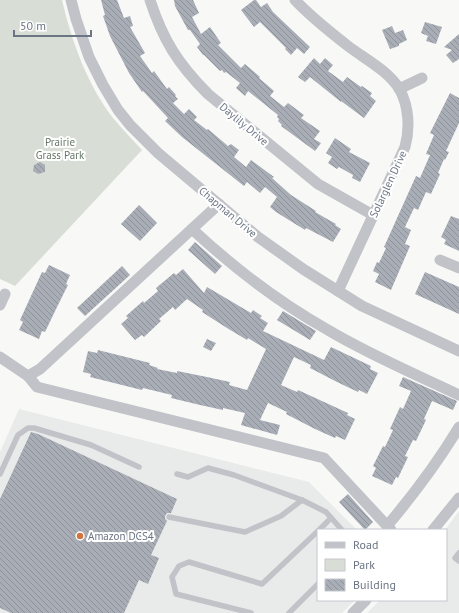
<svg xmlns="http://www.w3.org/2000/svg" width="459" height="613" font-family="'PT Sans',sans-serif">
  <style>
    .built { fill: #e9eaea }
    .park { fill: #d8ddd6 }
    .building { fill: url(#building-back-hatch) }
    .lines { fill: none; stroke-linecap: round; stroke-linejoin: round }
    .lane { stroke: #c1c3c8; stroke-width: 5.5 }
    .street { stroke: #c1c3c8; stroke-width: 11 }
    .poi-dot { fill: #d1753f; stroke: #fff; stroke-width: 1.5 }
    .labels { text-anchor: middle; dominant-baseline: central; stroke-width: 4; stroke-linejoin: round; paint-order: stroke }
    .street-label { font-size: 11px; fill: #6b7584; stroke: #fff }
    .park-label { font-size: 11px; fill: #667765; stroke: #fff }
    .poi-label { font-size: 11px; fill: #6b7584; stroke: #fff; text-anchor: start }
  </style>
  <defs>
    <pattern id="building-back-hatch" width="6" height="6" patternUnits="userSpaceOnUse"><rect width="6" height="6" fill="#a9aeb6"/><path d="M-1 5l2 2M0 0l6 6M5-1l2 2" fill="none" stroke="#8e929a"/></pattern>
  </defs>
  <rect width="100%" height="100%" fill="#f8f9f7"/>
  <g class="built">
    <polygon points="19,409 309,482 357,530 318,530 318,600 355,600 342,613 0,613 0,452"/>
    <polygon points="459,511 459,613 367,613 380,600 446,600 445,530"/>
  </g>
  <path class="park" d="M0 0H62C72 42 87 84 113 118 122 129 132 139 142 150L15 286 0 279Z"/>
  <g class="building">
    <polygon points="101,0 117,0 124,18 130,16 133,26 130,27 145,53 140,56 152,73 154,71 167,89 169,87 176,95 175,96 178,99 173,103 184,114 189,109 197,117 194,120 207,130 208,129 228,146 231,144 239,150 234,157 246,167 251,160 274,177 272,178 291,195 316,211 315,212 336,224 335,225 341,229 333,242 306,228 305,230 276,212 270,207 277,197 265,187 260,193 247,182 244,186 182,137 165,121 168,118 143,91 142,92 129,73 110,36 103,16 105,15"/>
    <polygon points="174,0 193,0 199,13 192,17 201,34 210,27 221,43 218,45 241,68 245,64 260,77 259,78 274,91 270,96 284,107 288,103 304,115 301,118 320,131 314,139 321,143 315,151 281,126 282,125 278,121 279,119 277,117 278,115 248,91 245,96 236,88 240,83 226,72 224,73 222,70 220,71 204,55 203,55 197,47 200,44 190,30 188,30 175,6"/>
    <polygon points="254,0 256,0 261,7 267,3 273,12 310,47 304,54 297,48 291,55 285,49 286,48 260,22 254,27 241,10"/>
    <polygon points="425,22 442,27 436,44 426,41 428,36 421,33"/>
    <polygon points="392,26 395,33 403,30 407,40 399,44 399,46 390,49 382,30"/>
    <polygon points="459,34 459,59 453,63 446,55 452,50 444,47"/>
    <polygon points="314,58 320,64 325,58 333,65 328,71 343,82 347,77 361,87 362,86 372,93 370,96 376,101 364,118 341,101 341,102 310,77 305,82 298,77"/>
    <polygon points="450,93 459,98 459,123 446,151 449,152 445,160 444,159 438,173 440,174 431,194 426,192 418,210 414,208 405,227 411,230 405,244 410,246 391,290 375,282 379,274 373,271 377,262 379,263 386,248 384,247 416,176 420,178 430,155 426,154 434,135 430,133"/>
    <polygon points="335,138 351,149 349,152 370,163 360,182 352,178 353,175 339,167 337,169 328,163 332,157 326,153"/>
    <polygon points="40,162 45,165 45,172 38,174 33,171 34,165"/>
    <polygon points="139,205 157,223 140,241 121,224"/>
    <polygon points="451,216 459,219 459,251 444,244 446,240 441,237"/>
    <polygon points="195,242 222,266 215,274 188,250"/>
    <polygon points="49,265 70,275 66,284 68,285 58,305 45,332 42,331 39,339 19,330 23,322 20,320 42,272 45,273"/>
    <polygon points="122,266 130,275 85,316 77,308"/>
    <polygon points="183,269 204,293 207,287 251,313 253,310 262,316 260,318 268,323 263,331 324,360 331,347 371,366 370,369 378,373 367,394 359,390 358,392 337,382 310,368 311,365 294,357 281,385 297,392 298,390 348,413 347,415 355,419 345,440 336,436 335,438 315,429 286,414 287,412 268,403 260,420 280,425 277,435 241,425 245,413 223,408 223,410 200,405 171,398 172,395 143,388 142,390 90,377 91,374 83,372 88,351 97,353 98,350 150,363 149,365 158,368 157,369 177,373 177,371 207,377 230,382 229,385 247,390 266,349 248,338 247,340 227,328 202,312 203,310 187,299 175,310 173,307 159,319 161,321 144,337 142,335 135,340 121,324 128,318 126,316 143,301 144,303 158,291 156,288 174,273 176,275"/>
    <polygon points="425,272 459,287 459,314 415,294"/>
    <polygon points="283,311 316,331 310,340 277,320"/>
    <polygon points="207,339 216,343 211,351 203,347"/>
    <polygon points="403,377 457,401 453,410 432,401 424,419 426,420 416,441 413,440 405,456 408,457 398,478 396,477 392,485 372,476 376,468 373,466 383,446 385,447 393,430 390,429 400,407 403,409 411,391 399,386"/>
    <polygon points="31,432 38,434 177,499 171,513 167,513 165,516 165,519 167,521 151,555 159,558 148,584 139,580 124,613 11,613 0,608 0,499"/>
    <polygon points="348,494 373,522 365,530 339,502"/>
  </g>
  <g class="lines">
    <g class="lane">
      <polyline points="0,474 18,435 28,428 34,428 91,445 139,467"/>
      <polyline points="177,474 188,477 208,468 234,475 302,500 326,512 342,530"/>
      <polyline points="169,517 245,532 281,516 302,500"/>
      <polyline points="319,530 331,518"/>
      <polyline points="459,553 455,558 459,561"/>
      <polyline points="251,613 176,594 172,577 179,566 189,562 262,584 318,531"/>
      <polyline points="289,613 318,584"/>
    </g>
    <g class="street">
      <polyline points="71,0 76,19 89,57 103,85 118,110 130,125 158,153 258,237 303,269 362,306 459,351"/>
      <path d="M150 0C163 40 178 64 208 94L318 184 373 215"/>
      <path d="M295 0C311 17 330 32 348 46 365 59 389 71 400 90 409 107 410 129 405 147L338 291"/>
      <polyline points="399,89 422,78"/>
      <path d="M192 229C234 268 278 302 328 330 370 355 415 374 459 395"/>
      <polyline points="440,260 459,268"/>
      <polyline points="0,305 5,294"/>
      <polyline points="0,357 28,376 37,387 324,458 391,530"/>
      <polyline points="28,376 40,369 219,204"/>
      <path d="M387 526C414 494 438 462 459 427"/>
      <polyline points="433,530 459,498"/>
      <polyline points="353,613 366,600"/>
    </g>
  </g>
  <circle class="poi-dot" cx="80" cy="536" r="4"/>
  <g class="labels">
    <g class="street-label">
      <text transform="translate(244 124) rotate(40)">Daylily Drive</text>
      <text transform="translate(388 184) rotate(-65)">Solarglen Drive</text>
      <text transform="translate(228 212) rotate(40)">Chapman Drive</text>
    </g>
    <g class="park-label">
      <text x="60" y="142">Prairie<tspan x="60" dy="13">Grass Park</tspan></text>
    </g>
    <g class="poi-label">
      <text x="88" y="536">Amazon DCS4</text>
    </g>
  </g>
  <rect x="317" y="529" width="130" height="72" fill="#ffffff" stroke="#c4c8ce"/>
  <rect x="325" y="542" width="20" height="6" fill="#c1c3c8" stroke="#c4c8ce"/>
  <text x="353" y="549" font-size="12" fill="#6b7584">Road</text>
  <rect x="325" y="559" width="20" height="12" fill="#d8ddd6" stroke="#c4c8ce"/>
  <text x="353" y="569" font-size="12" fill="#6b7584">Park</text>
  <rect x="325" y="579" width="20" height="12" fill="url(#building-back-hatch)" stroke="#c4c8ce"/>
  <text x="353" y="589" font-size="12" fill="#6b7584">Building</text>
  <path d="M14 30v6h77v-6" fill="none" stroke="#6b7584" stroke-width="2"/>
  <text x="20" y="30" font-size="12" fill="#6b7584" stroke="#ffffff" stroke-width="3" paint-order="stroke">50 m</text>
</svg>
